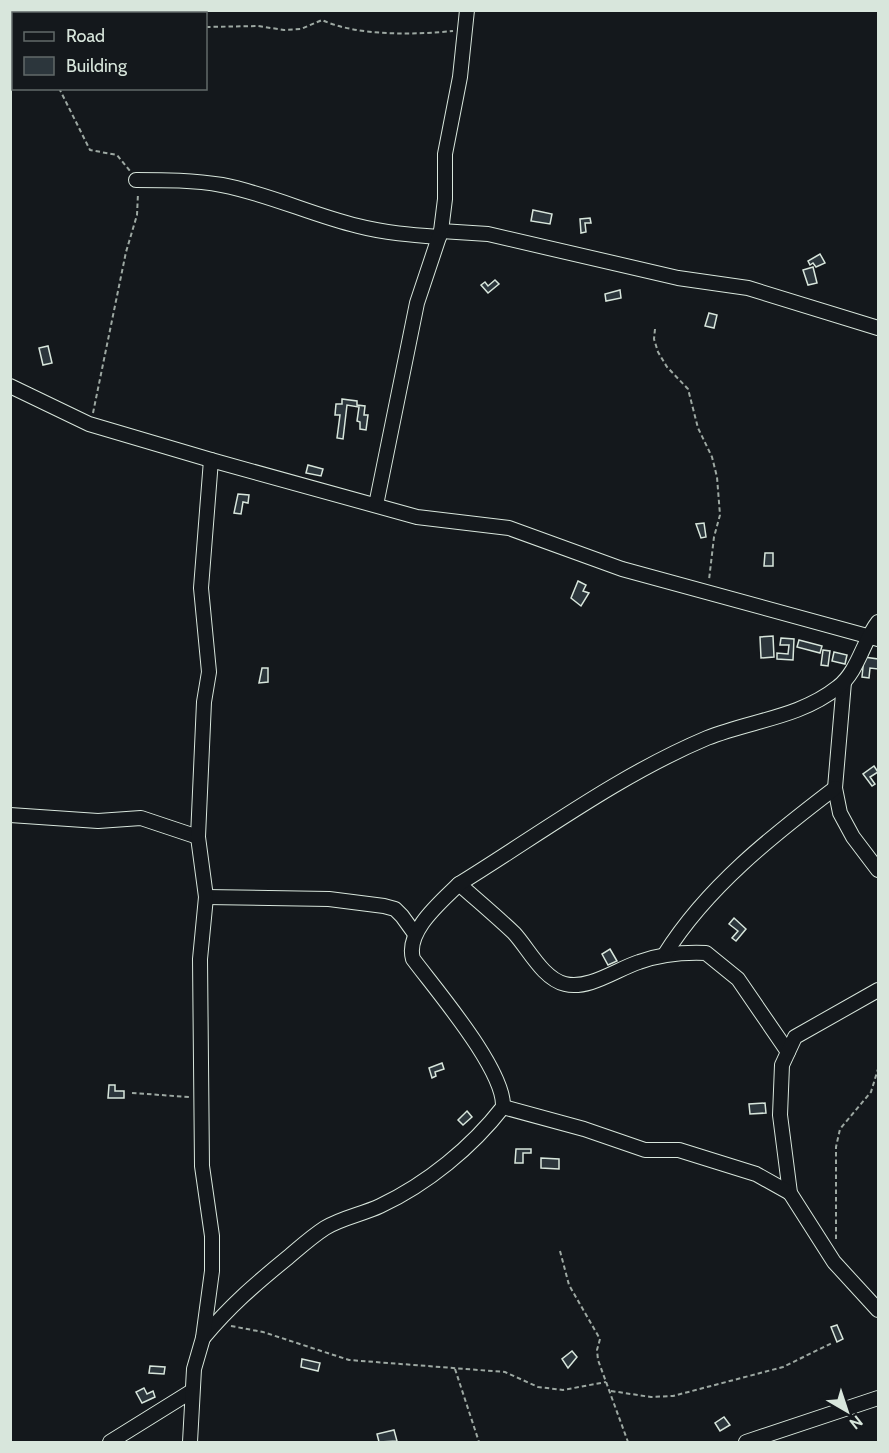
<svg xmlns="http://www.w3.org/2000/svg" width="889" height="1453" font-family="Cabin,sans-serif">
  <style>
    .building { fill: #2c363c; stroke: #d8e6dc; stroke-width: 1.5 }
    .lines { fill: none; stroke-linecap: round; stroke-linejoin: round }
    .minor-casing { stroke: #d8e6dc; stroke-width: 16 }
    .path { stroke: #9da8a2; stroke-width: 2; stroke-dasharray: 4.5 3; stroke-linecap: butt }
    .minor { stroke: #14181c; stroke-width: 14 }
  </style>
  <rect width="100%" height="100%" fill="#14181c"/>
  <g class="building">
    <polygon points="533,210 552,214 550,224 531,221"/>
    <polygon points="590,218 591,223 585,223 586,232 581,233 580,219"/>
    <polygon points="820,254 825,263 816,267 813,263 810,265 808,261"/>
    <polygon points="813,267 817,283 808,285 803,270"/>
    <polygon points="495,280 499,284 488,293 481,285 485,282 488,286"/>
    <polygon points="620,290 621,298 606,301 605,294"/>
    <polygon points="709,313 717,315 714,328 705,326"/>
    <polygon points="48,346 52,363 43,365 39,348"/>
    <polygon points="342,399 357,401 357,405 365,406 364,415 368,415 366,430 360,429 360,422 357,421 359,407 347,405 343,439 337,438 340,415 335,415 336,404 342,404"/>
    <polygon points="308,465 323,469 321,476 306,473"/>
    <polygon points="238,494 249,495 248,503 243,502 241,514 234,513"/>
    <polygon points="704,523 706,537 701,538 696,524"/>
    <polygon points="765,553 773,553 773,566 764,566"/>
    <polygon points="578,581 586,585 583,591 589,593 581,606 571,598"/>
    <polygon points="773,636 774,657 761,658 760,637"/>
    <polygon points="781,638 794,639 793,660 777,659 777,653 788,654 789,645 780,645"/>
    <polygon points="799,640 822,646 820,653 797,647"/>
    <polygon points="823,650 830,651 828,666 821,665"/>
    <polygon points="834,652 847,655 845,664 832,661"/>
    <polygon points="864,657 878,659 878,669 870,668 869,678 862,677"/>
    <polygon points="262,668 268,668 268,682 259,683"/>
    <polygon points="874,766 878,772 870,777 875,784 872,786 863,774"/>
    <polygon points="734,918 746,929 736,941 732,938 738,931 729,924"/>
    <polygon points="610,949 617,961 608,965 602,954"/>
    <polygon points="442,1063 444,1069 435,1072 436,1076 432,1078 429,1068"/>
    <polygon points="109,1085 115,1085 115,1091 124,1091 124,1098 108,1098"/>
    <polygon points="765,1103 766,1113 750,1114 749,1104"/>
    <polygon points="467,1111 472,1117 463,1125 458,1120"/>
    <polygon points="516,1149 531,1149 531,1153 523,1153 523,1163 515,1163"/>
    <polygon points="541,1158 559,1159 559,1169 541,1168"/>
    <polygon points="837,1325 843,1339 837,1342 831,1327"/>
    <polygon points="572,1351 577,1357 568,1368 562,1359"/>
    <polygon points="302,1359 320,1363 318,1371 301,1367"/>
    <polygon points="150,1366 165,1367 164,1374 149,1373"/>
    <polygon points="144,1388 147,1394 153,1391 155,1397 142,1403 136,1392"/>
    <polygon points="724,1417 730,1425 720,1431 715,1423"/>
    <polygon points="394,1430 397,1441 379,1442 377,1434"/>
  </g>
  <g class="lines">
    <g class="minor-casing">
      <g id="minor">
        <path d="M136 180C165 180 194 180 222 185 269 194 312 215 358 226 385 233 412 235 439 237"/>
        <polyline points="441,231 488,234 678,278 748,288 878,328"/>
        <polyline points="10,386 89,424 211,460 417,517 509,528 622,569 878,639"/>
        <polyline points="376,505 417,303 441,231 445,199 445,154 460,77 467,10"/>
        <polyline points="844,682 835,788 840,813 853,837 878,870"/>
        <polyline points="10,815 98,821 141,818 198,837"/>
        <path d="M459 884C477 900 496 916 514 933 528 948 543 979 565 984 589 990 617 969 639 962 661 954 682 952 706 953L738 979 788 1052"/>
        <polyline points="206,897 329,899 384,906 395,909 402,916 415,934"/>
        <path d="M665 954C707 887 772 836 835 788"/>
        <polyline points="878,990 795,1037 782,1065 780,1115 790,1193 834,1262 878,1310"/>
        <polyline points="503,1107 584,1129 645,1150 679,1150 756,1174 790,1193"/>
        <path d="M203 1338C231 1305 253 1286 286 1259 298 1249 311 1237 325 1228 341 1218 363 1214 380 1206 427 1184 472 1147 503 1107 505 1070 436 990 413 959 405 931 441 902 459 884 540 834 619 775 707 738 752 720 799 718 838 687 858 672 863 641 878 622"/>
        <polyline points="110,1442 192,1391"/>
        <polyline points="190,1442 194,1369 203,1338 212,1271 212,1236 202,1166 200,959 206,897 198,837 204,702 209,672 201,588 211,460"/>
        <polyline points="746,1442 878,1398"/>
      </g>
    </g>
    <g class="path">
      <path d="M206 27 258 26 284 30 301 29 322 20C356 36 416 35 453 31"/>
      <polyline points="10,30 14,32"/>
      <polyline points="59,88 90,150 117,155 130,171"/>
      <polyline points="655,329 654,339 658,352 667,367 688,389 698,428 712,457 717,477 720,515 714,537 709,580"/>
      <polyline points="93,413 126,252 137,215 138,193"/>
      <polyline points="132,1093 189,1097"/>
      <polyline points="836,1239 836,1147 840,1129 871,1092 878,1069"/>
      <polyline points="560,1251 569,1285 600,1339 597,1350 598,1360 628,1442"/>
      <polyline points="231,1326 263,1332 349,1360 505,1372 538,1387 563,1390 606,1382"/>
      <polyline points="455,1369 479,1442"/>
      <polyline points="611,1391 651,1397 673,1396 783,1367 832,1343"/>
    </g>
    <use href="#minor" class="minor"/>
  </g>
  <rect width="889" height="1453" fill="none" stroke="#d8e6dc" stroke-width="24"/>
  <rect x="12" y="12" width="195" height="78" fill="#14181c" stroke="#626a69" stroke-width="1.5"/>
  <rect x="24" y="32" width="30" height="9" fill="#14181c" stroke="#626a69" stroke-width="1.5"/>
  <text x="66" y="42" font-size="18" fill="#d8e6dc">Road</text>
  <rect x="24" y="57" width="30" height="18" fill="#2c363c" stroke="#626a69" stroke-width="1.5"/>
  <text x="66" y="72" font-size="18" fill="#d8e6dc">Building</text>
  <g transform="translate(847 1411) rotate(141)" stroke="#14181c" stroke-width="4.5" paint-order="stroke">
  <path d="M0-4.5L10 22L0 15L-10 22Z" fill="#d8e6dc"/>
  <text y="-9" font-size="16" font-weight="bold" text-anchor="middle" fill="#d8e6dc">N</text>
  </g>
</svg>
